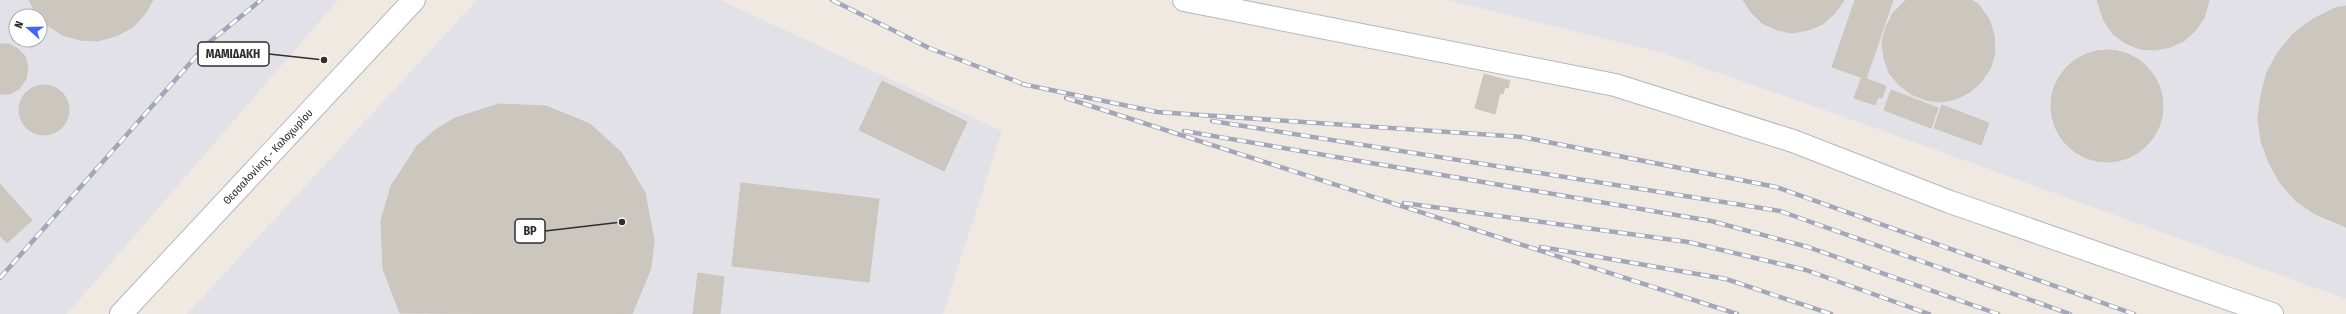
<svg xmlns="http://www.w3.org/2000/svg" width="2346" height="314" font-family="'Fira Sans Condensed',sans-serif">
  <style>
    .industrial { fill: #e3e1e8; fill-rule: evenodd }
    .building { fill: #cbc7bf; stroke: #cbc5ba }
    .lines { fill: none; stroke-linecap: round; stroke-linejoin: round }
    .minor-casing { stroke: #b4b7c1; stroke-width: 24 }
    .secondary-casing { stroke: #b4b7c1; stroke-width: 24 }
    .minor { stroke: #fff; stroke-width: 22 }
    .secondary { stroke: #fff; stroke-width: 22 }
    .rail-casing { stroke: #a3a6b8; stroke-width: 4.5 }
    .rail { stroke: #fff; stroke-width: 3; stroke-dasharray: 9; stroke-linecap: butt }
    .labels { text-anchor: middle; dominant-baseline: central; stroke-width: 3; stroke-linejoin: round; paint-order: stroke }
    .street-label { font-size: 11px; fill: #2e2e2e; stroke: #fff }
    .leader { fill: none; stroke: #2e2e2e; stroke-width: 1.5 }
    .callout-dot { fill: #2e2e2e; stroke: #fff; stroke-width: 1.5 }
    .callout { fill: #fff; stroke: #2e2e2e; stroke-width: 1.5 }
    .callout-label { font-size: 12px; text-anchor: middle; font-weight: bold; fill: #2e2e2e }
  </style>
  <rect width="100%" height="100%" fill="#efe9e1"/>
  <g class="industrial">
    <path d="M0 0H338L67 314H0ZM16 16H40V40H16Z"/>
    <polygon points="477,0 720,0 1002,131 943,314 187,314"/>
    <polygon points="1447,0 2346,0 2346,299 1870,126 1659,52"/>
  </g>
  <g class="building">
    <polygon points="29,0 153,0 145,14 133,27 116,36 98,41 80,40 62,35 46,24 34,10"/>
    <polygon points="1743,0 1844,0 1835,13 1823,24 1808,30 1792,33 1777,30 1762,23 1751,12"/>
    <polygon points="1855,0 1893,0 1866,79 1832,67"/>
    <polygon points="1906,0 1972,0 1979,5 1989,19 1994,35 1995,53 1990,69 1981,82 1970,92 1956,99 1941,102 1926,100 1911,94 1899,85 1889,73 1884,58 1882,42 1886,27 1893,13"/>
    <polygon points="2097,0 2209,0 2209,1 2204,18 2195,31 2184,41 2170,47 2155,50 2140,49 2125,43 2113,34 2104,21"/>
    <polygon points="2346,6 2346,227 2315,214 2296,201 2280,183 2269,163 2261,141 2258,118 2261,95 2267,72 2278,52 2293,34 2313,19 2335,8"/>
    <polygon points="0,44 9,44 18,49 25,56 28,67 26,79 19,89 9,94 0,94"/>
    <circle cx="2107" cy="106" r="56"/>
    <polygon points="1484,74 1510,81 1508,88 1505,87 1503,94 1500,93 1495,114 1475,108"/>
    <polygon points="1862,77 1886,86 1882,98 1878,97 1875,105 1854,98"/>
    <polygon points="882,81 967,122 944,171 859,130"/>
    <circle cx="44" cy="110" r="25"/>
    <polygon points="1891,90 1938,108 1931,128 1884,110"/>
    <polygon points="499,104 546,106 590,124 621,152 645,193 654,240 651,268 632,314 400,313 383,269 381,221 391,186 417,146 435,130 455,118"/>
    <polygon points="1942,105 1989,123 1981,145 1934,128"/>
    <polygon points="741,183 879,199 869,282 732,266"/>
    <polygon points="0,184 32,220 7,243 0,236"/>
    <polygon points="698,273 724,277 720,314 693,314"/>
  </g>
  <g class="lines">
    <g class="minor-casing">
      <polyline id="minor" points="1184,0 1615,85 1793,141 1950,202 2272,314"/>
    </g>
    <g class="secondary-casing">
      <polyline id="secondary" points="121,314 414,0"/>
    </g>
    <use href="#minor" class="minor"/>
    <use href="#secondary" class="secondary"/>
    <g class="rail-casing">
      <g id="rail">
        <polyline points="832,0 929,48 1026,85"/>
        <polyline points="1022,84 1157,112 1522,137 1776,187 2134,314"/>
        <polyline points="1066,98 1737,314"/>
        <polyline points="1212,121 1780,211 2070,314"/>
        <polyline points="1184,131 1711,221 1808,247 1998,314"/>
        <polyline points="1404,203 1688,242 1806,270 1929,314"/>
        <polyline points="1541,247 1726,279 1831,314"/>
        <polyline points="0,278 207,44 261,0"/>
      </g>
    </g>
    <use href="#rail" class="rail"/>
  </g>
  <g class="labels">
    <g class="street-label">
      <text transform="translate(268 157) rotate(-47)">Θεσσαλονίκης - Καλοχωρίου</text>
    </g>
  </g>
  <path class="leader" d="M324 60L269 54M622 222L545 231"/>
  <g class="callout-dot">
    <circle cx="324" cy="60" r="4"/>
    <circle cx="622" cy="222" r="4"/>
  </g>
  <g class="callout">
    <rect x="198" y="42" width="71" height="24" rx="4"/>
    <rect x="515" y="219" width="30" height="24" rx="4"/>
  </g>
  <g class="callout-label">
    <text x="233" y="58">ΜΑΜΙΔΑΚΗ</text>
    <text x="530" y="235">BP</text>
  </g>
  <g transform="translate(28 28) rotate(290)"><circle r="19" fill="#ffffff" stroke="#ababab"/>
  <path d="M0-3L7 15L0 10L-7 15Z" fill="#4264fb"/>
  <text y="-6" font-size="11" font-weight="bold" text-anchor="middle" fill="#2e2e2e">N</text>
  </g>
</svg>
